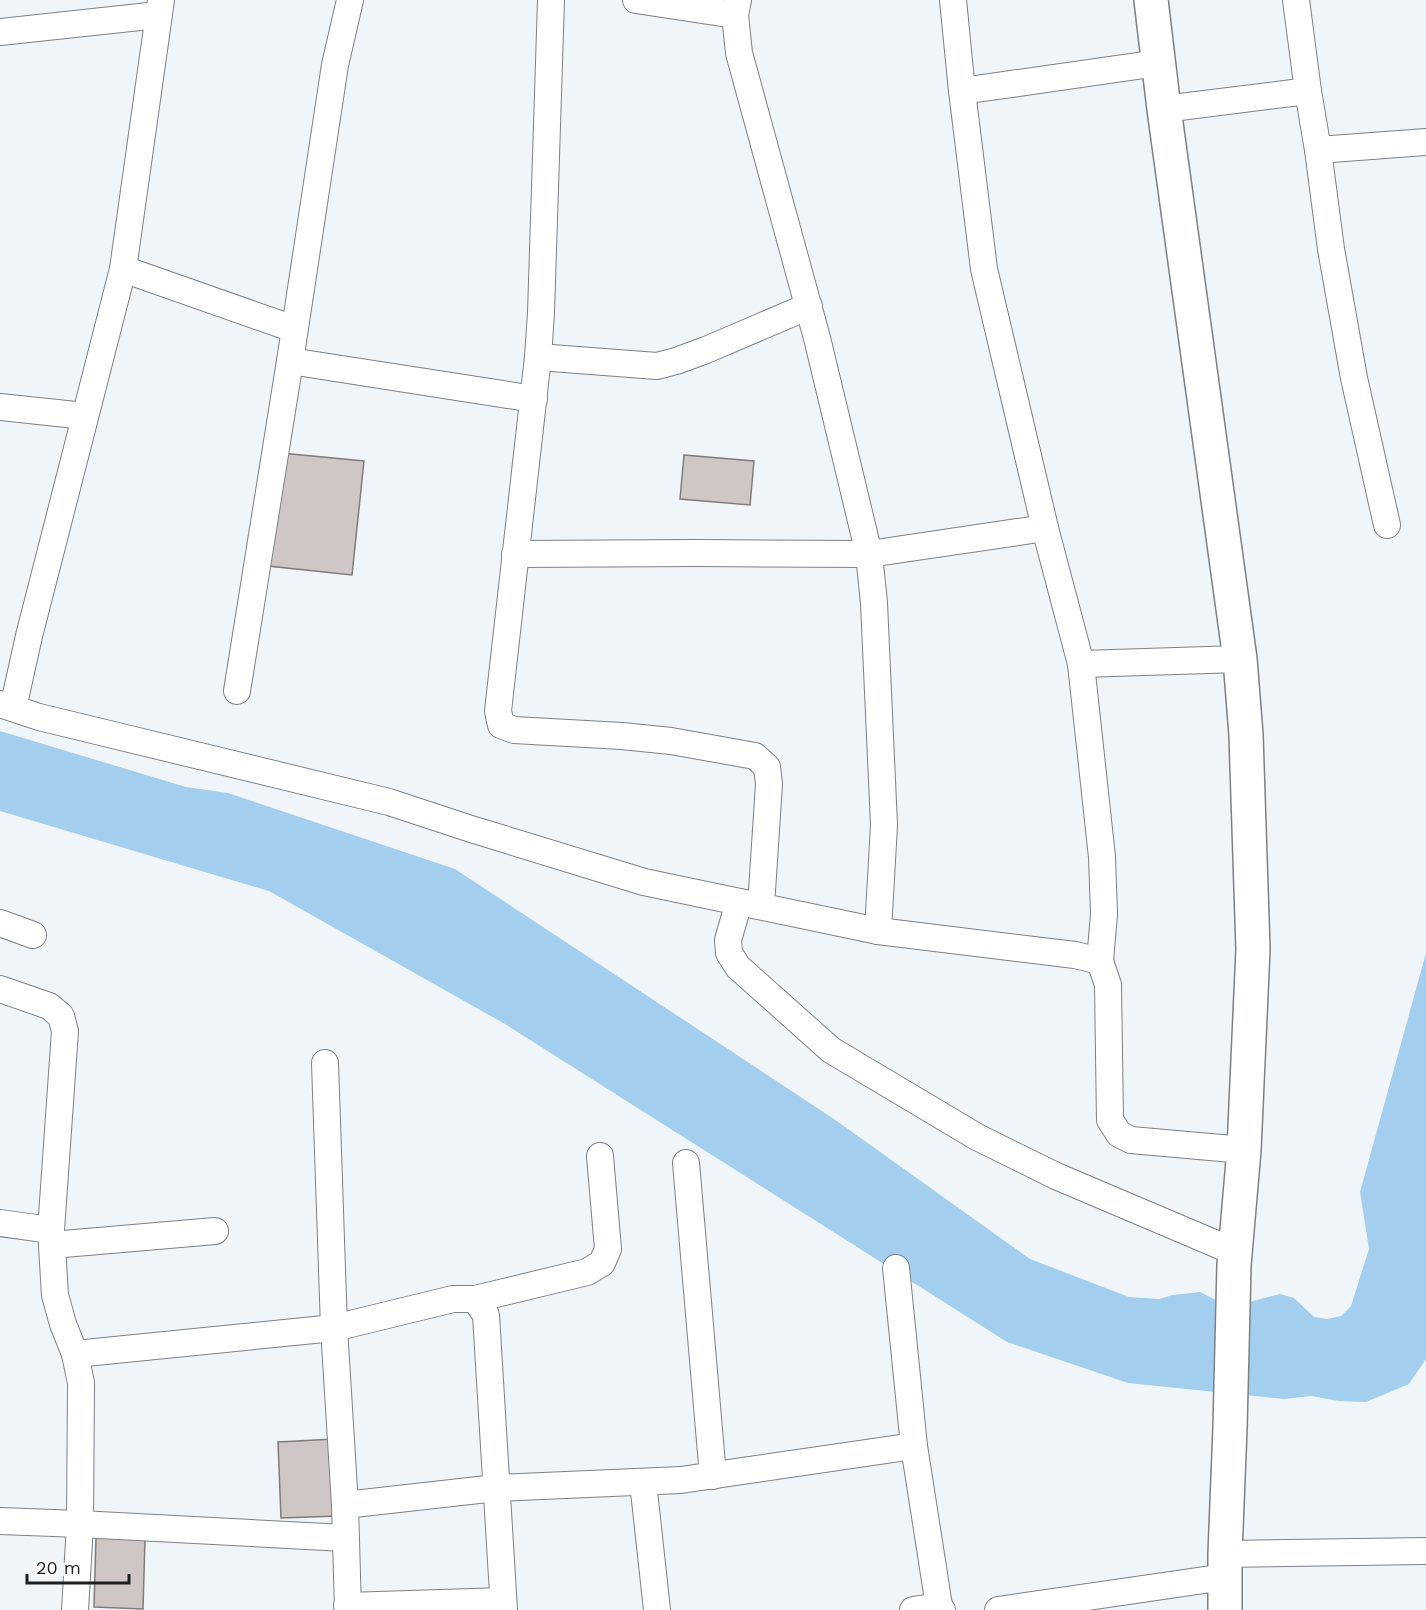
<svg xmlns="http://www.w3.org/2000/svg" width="1426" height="1610" font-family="'Work Sans',sans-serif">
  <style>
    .water { fill: #a3ceed }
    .building { fill: #cfc7c6; stroke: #827b7a; stroke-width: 1.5 }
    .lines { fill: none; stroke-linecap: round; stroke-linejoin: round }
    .street-casing { stroke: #7c8186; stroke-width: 28 }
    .secondary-casing { stroke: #7c8186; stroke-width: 36 }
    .street { stroke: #fff; stroke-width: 26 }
    .secondary { stroke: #fff; stroke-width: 33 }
  </style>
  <rect width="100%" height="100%" fill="#f0f5fa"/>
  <polygon class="water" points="0,731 186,787 228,793 455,869 834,1119 1030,1259 1129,1297 1159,1299 1173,1295 1200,1292 1226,1305 1241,1304 1280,1294 1294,1298 1314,1317 1327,1319 1341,1316 1351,1306 1369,1249 1360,1192 1426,953 1426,1359 1409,1384 1366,1402 1339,1401 1311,1396 1284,1399 1128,1383 1007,1342 505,1024 269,891 0,811"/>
  <g class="building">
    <polygon points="281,453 364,461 352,575 268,566"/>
    <polygon points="684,455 754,461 750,505 680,499"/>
    <polygon points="334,1439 338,1516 281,1518 278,1442"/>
    <polygon points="96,1538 145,1539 143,1609 94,1607"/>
  </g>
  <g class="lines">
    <g class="street-casing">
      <g id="street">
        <polyline points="551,0 541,313 538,357 498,711 501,725 514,730 622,736 671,741 755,756 767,767 769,784 761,906"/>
        <polyline points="636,0 735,15"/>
        <polyline points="738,0 735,15 739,53 817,338 869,554 874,603 884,825 878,931"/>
        <polyline points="953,0 962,91 984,269 1045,528 1081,664 1102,857 1104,914 1100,961"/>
        <polyline points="1296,0 1308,91 1318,150 1331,249 1354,378 1387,525"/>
        <polyline points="0,32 158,15"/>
        <polyline points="962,91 1158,63"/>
        <polyline points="1164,109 1308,91"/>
        <polyline points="1318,150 1426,142"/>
        <polyline points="123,269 294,329"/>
        <polyline points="538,357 657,366 676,361 706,350 809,306"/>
        <polyline points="290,361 534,399"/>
        <polyline points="0,407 85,416"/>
        <polyline points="515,554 697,553 869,554 1045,528"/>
        <polyline points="1081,664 1240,659"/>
        <polyline points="237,691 290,361 335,65 350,0"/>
        <polyline points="0,704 39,717 389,802 471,829 644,882 878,931 1075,955 1100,961 1108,985 1110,1120 1119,1134 1131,1140 1244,1150"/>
        <polyline points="13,708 29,636 123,269 161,0"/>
        <polyline points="739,902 728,940 729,953 738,967 831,1050 977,1137 1056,1176 1235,1252"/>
        <polyline points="0,923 33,935"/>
        <polyline points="0,989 49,1006 61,1016 65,1031 51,1230 55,1295 63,1324 75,1354 81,1383 80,1524 75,1610"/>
        <polyline points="325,1063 334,1328 345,1505 348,1610"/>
        <polyline points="686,1163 713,1476"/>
        <polyline points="0,1223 51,1230"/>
        <polyline points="52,1245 215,1231"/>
        <polyline points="896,1268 914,1446 939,1606"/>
        <polyline points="475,1299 587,1272 602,1263 608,1249 600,1156"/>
        <polyline points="75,1354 334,1328 453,1299 475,1299 486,1315 504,1610"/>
        <polyline points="643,1482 657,1610"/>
        <polyline points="345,1505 496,1488 681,1480 914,1446"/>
        <polyline points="0,1521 80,1524 345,1538"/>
        <polyline points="1225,1554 1426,1551"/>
        <polyline points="347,1606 503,1601"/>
        <polyline points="913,1610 939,1606 942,1610"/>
        <polyline points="998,1610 1225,1577"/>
      </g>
    </g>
    <g class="secondary-casing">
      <polyline id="secondary" points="1151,0 1164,109 1240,659 1246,735 1253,949 1244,1150 1234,1265 1230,1428 1225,1554 1225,1610"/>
    </g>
    <use href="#street" class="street"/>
    <use href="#secondary" class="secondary"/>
  </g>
  <path d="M27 1574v9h102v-9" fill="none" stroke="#1c1e1f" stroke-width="3"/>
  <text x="36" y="1574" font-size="18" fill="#1c1e1f" stroke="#ffffff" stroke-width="4.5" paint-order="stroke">20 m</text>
</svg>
